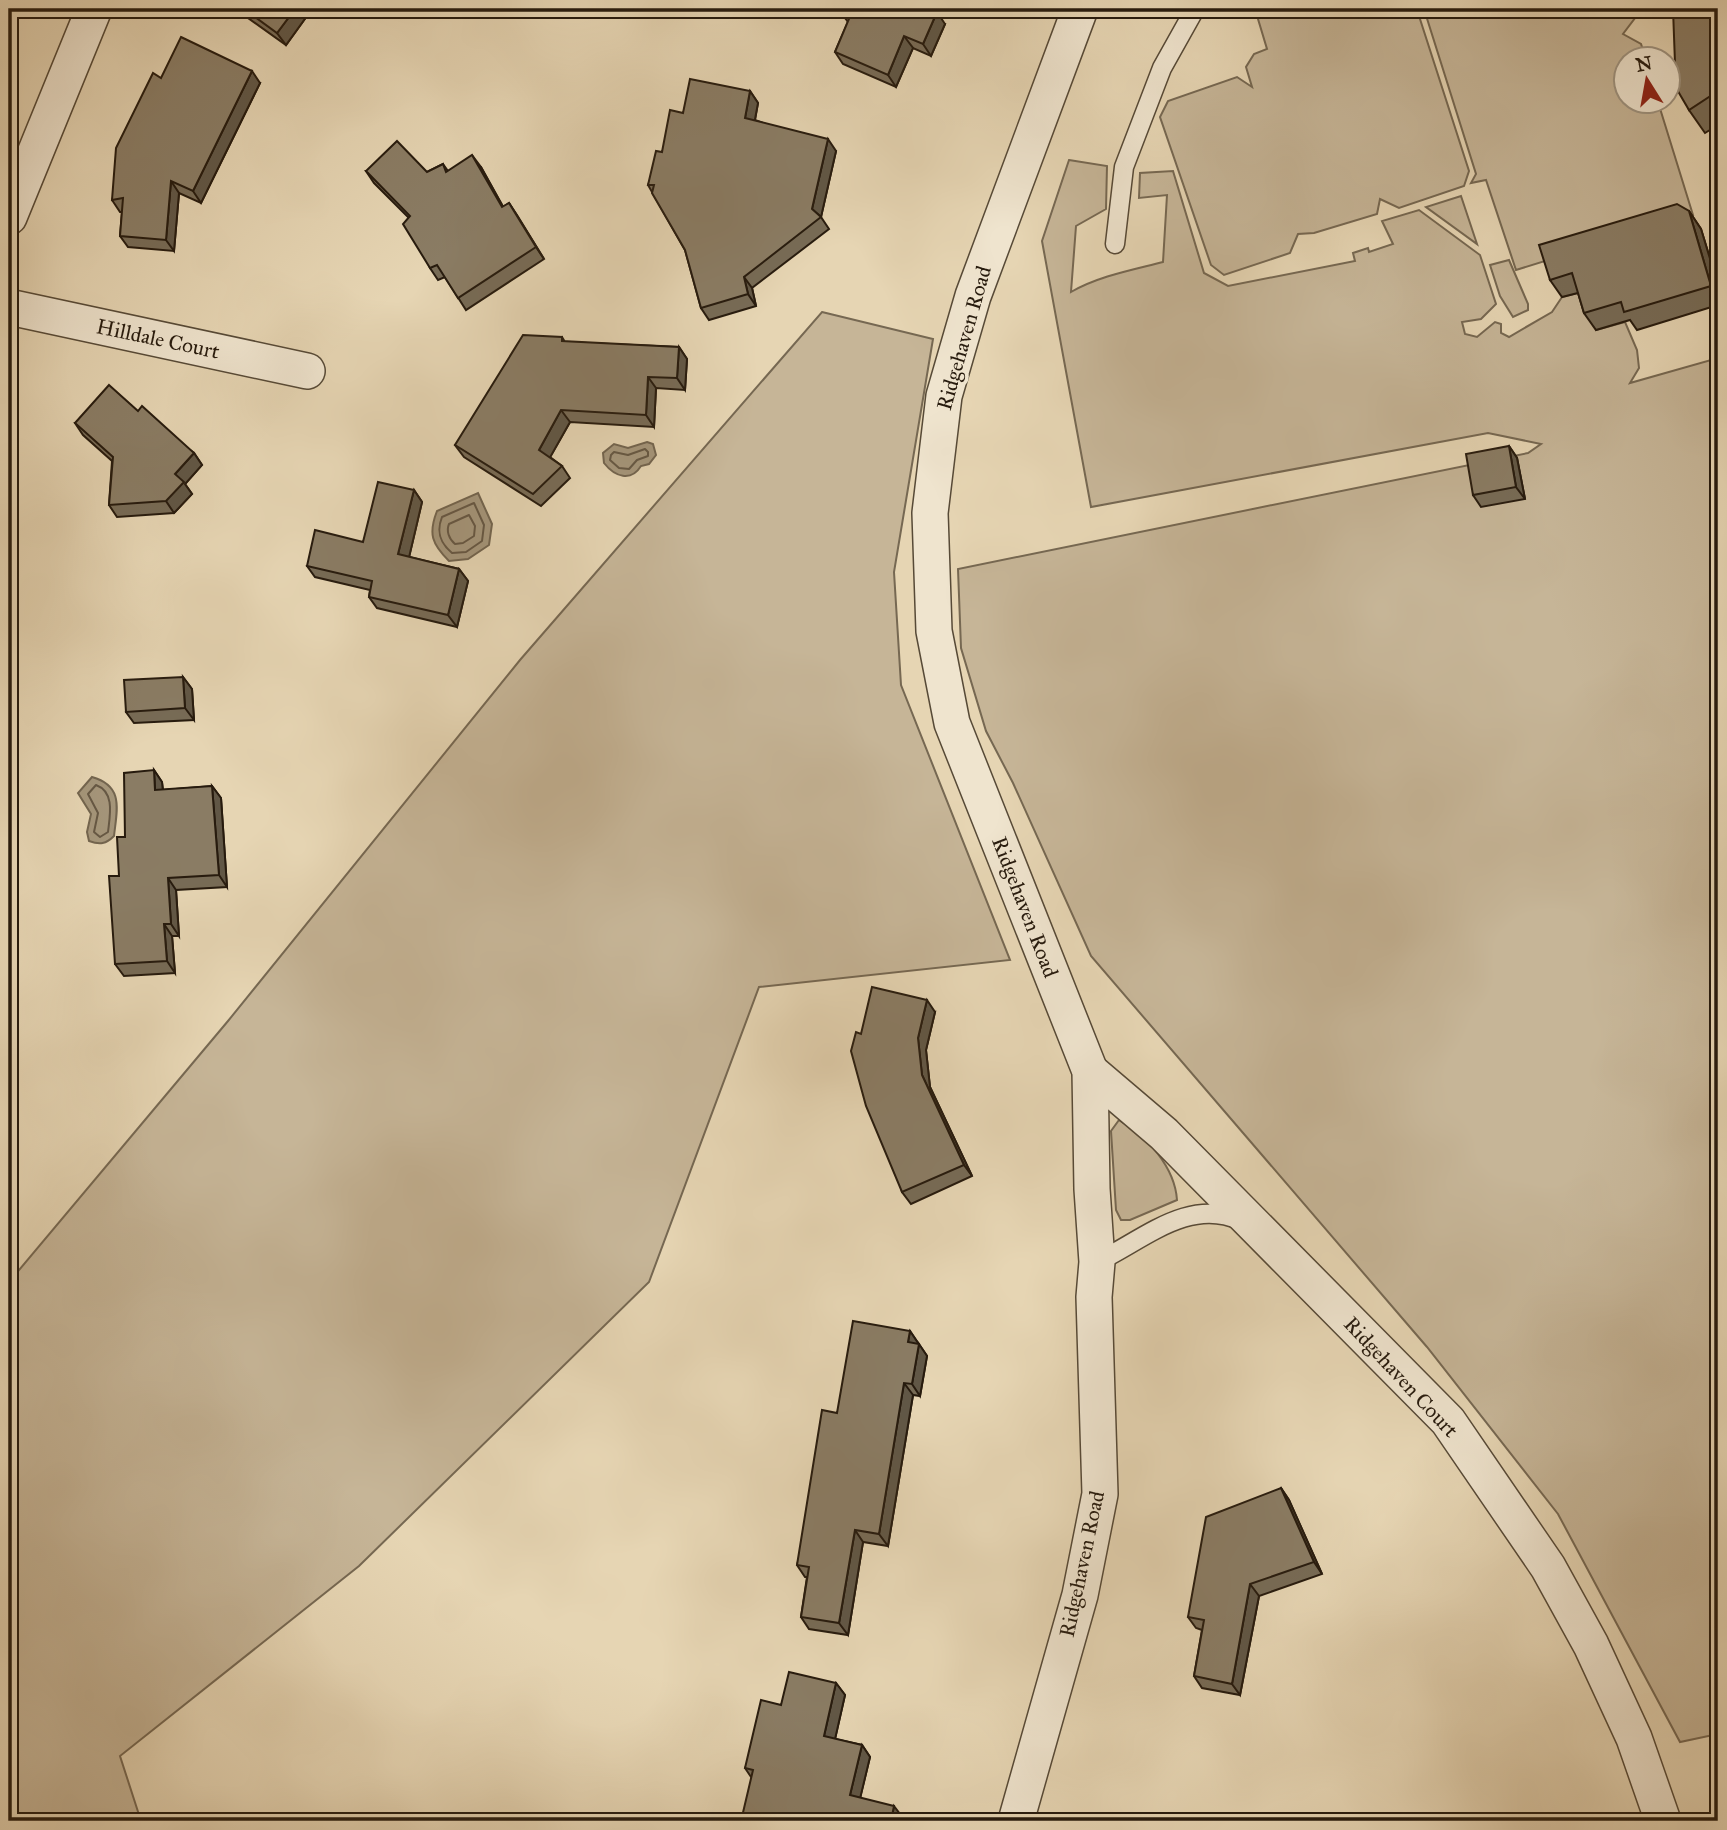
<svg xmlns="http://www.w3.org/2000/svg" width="1727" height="1830" font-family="'IM FELL Great Primer',serif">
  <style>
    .green { fill: #c6b597; stroke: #766852; stroke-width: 2 }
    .water { fill: #a5967b; stroke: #73654f; stroke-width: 2 }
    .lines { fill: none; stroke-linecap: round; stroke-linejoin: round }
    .shore { stroke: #665844; stroke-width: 2 }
    .service-casing { stroke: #574a37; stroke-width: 21 }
    .minor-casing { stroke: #574a37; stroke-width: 38 }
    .service { stroke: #efe4ce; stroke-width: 18 }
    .minor { stroke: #efe4ce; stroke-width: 35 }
    .wall { fill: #776b56; stroke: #271b0e; stroke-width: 2 }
    .shaded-wall { fill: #615746; stroke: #271b0e; stroke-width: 2 }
    .building { fill: #8a7c64; stroke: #271b0e; stroke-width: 2 }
    .labels { text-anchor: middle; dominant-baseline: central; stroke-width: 7; stroke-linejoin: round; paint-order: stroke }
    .street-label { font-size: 21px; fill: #271b0e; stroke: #efe4ce }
  </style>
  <rect width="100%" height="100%" fill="#e6d5b3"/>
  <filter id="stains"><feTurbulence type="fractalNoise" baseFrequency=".00286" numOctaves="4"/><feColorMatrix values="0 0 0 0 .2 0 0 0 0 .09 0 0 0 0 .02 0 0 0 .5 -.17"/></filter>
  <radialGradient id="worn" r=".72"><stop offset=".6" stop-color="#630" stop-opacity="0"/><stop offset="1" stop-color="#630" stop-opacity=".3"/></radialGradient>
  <g class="green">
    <polygon points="1255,9 1404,9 1419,16 1469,171 1464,186 1399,208 1380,199 1377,214 1314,233 1298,234 1290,253 1224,275 1211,265 1160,117 1168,101 1237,77 1252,87 1246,67 1254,54 1267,49"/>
    <polygon points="1424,9 1632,9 1635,18 1623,34 1641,44 1646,59 1626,60 1626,102 1658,102 1693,215 1516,270 1486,180 1471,183 1476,174"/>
    <path d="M1069 160 1107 166 1106 209 1076 226 1071 292C1099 276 1132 270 1163 262L1167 195 1139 198 1140 173 1173 171 1204 273 1228 286 1355 261 1353 253 1368 248 1369 252 1393 244 1382 221 1419 210 1480 255 1496 304 1481 319 1462 322 1465 334 1477 337 1495 322 1501 324V333L1509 337 1552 312 1562 297 1585 291 1596 330 1625 322 1637 350 1639 368 1630 383 1718 358V1734L1680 1742 1558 1514 1427 1347 1091 956 1013 783 986 731 961 648 958 569 1528 453 1541 444 1488 433 1091 507 1042 241Z"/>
    <polygon points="1461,196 1477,244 1426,207"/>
    <polygon points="1509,260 1528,304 1528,310 1513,317 1500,296 1490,265"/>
    <polygon points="822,312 933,339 894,572 901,685 1010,960 759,987 649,1282 359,1566 120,1756 141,1821 9,1821 9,1282 228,1021 520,660"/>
    <path d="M1119 1120C1147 1135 1175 1168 1177 1200L1130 1220H1121L1116 1210 1111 1131Z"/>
  </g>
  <g class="water">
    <path d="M647 442 653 444 656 455 649 464 641 466C631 482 615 477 604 463L603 453 614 444 628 448Z"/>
    <path d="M478 493 492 524 489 545 468 559 449 561C432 544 428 534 437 511Z"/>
    <path d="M92 777C124 786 117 809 114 836 106 844 100 845 89 841L87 832 91 814 78 793Z"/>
  </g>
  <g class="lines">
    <g class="shore">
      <polygon points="645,449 648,452 648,456 637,460 629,469 619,468 610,460 611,455 614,452 628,455"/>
      <path d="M474 503 484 525 482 541 466 552 452 553C440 543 436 532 442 517Z"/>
      <path d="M469 515 475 526 474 536 463 543 455 544C449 539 446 531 449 524Z"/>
      <path d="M96 785C115 792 110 815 108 832L100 837 94 832 98 813 88 794Z"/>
    </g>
    <g class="service-casing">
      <g id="service">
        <polyline points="1115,244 1124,167 1162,68 1195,9"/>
        <path d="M1097 1262C1142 1241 1189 1196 1241 1221"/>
      </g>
    </g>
    <g class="minor-casing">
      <g id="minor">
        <polyline points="9,217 94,9"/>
        <polyline points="9,307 307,371"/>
        <polyline points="1090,1071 1164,1134 1448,1421 1548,1567 1591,1645 1634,1738 1663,1821"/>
        <polyline points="1016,1821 1080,1595 1100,1494 1094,1297 1097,1262 1092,1189 1090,1071 952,723 934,631 930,513 944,396 973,296 1080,9"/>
      </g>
    </g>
    <use href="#service" class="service"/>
    <use href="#minor" class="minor"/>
  </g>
  <g class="wall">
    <polygon points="238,9 312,9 286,45 241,13"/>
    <polygon points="838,9 945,24 931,56 913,48 896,87 843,64 835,52 848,22"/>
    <polygon points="1718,9 1718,125 1705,133 1689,110 1675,63"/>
    <polygon points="161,78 260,83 201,203 179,193 174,251 128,247 120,236 122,212 120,212 112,200"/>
    <polygon points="750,91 758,103 755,120 836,151 821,217 829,229 752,288 756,306 709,320 701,308 685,250 648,185 662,152 683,113"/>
    <polygon points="443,164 448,171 481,167 503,207 509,203 544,259 466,310 445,277 438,280 430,268 409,218 374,183 366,171 427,172"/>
    <polygon points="1689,211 1701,229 1718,285 1718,305 1637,330 1630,320 1596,330 1584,313 1578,293 1562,297 1550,280"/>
    <polygon points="562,337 565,342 679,347 687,359 685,390 656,388 654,427 570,422 550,457 562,466 570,478 541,506 464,457 455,445"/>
    <polygon points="138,411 194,453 202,465 185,484 192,494 174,513 117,517 109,505 112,461 83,435 75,423"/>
    <polygon points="1509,446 1517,458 1525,499 1481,507 1473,495"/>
    <polygon points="414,490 422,502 409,557 459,569 468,581 457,627 377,608 369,597 370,590 315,577 307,566 363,542"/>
    <polygon points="183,677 192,689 194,720 134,723 126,712"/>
    <polygon points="154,770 162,782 163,790 212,786 221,798 227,887 176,890 179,936 172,936 175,973 124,976 115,964 119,876 125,837"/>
    <polygon points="935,1012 926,1050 930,1087 972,1176 911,1204 902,1192 861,1034"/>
    <polygon points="910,1331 927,1356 920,1396 913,1395 888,1546 863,1542 848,1635 809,1629 801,1617 807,1577 805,1577 797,1565 837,1413"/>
    <polygon points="1281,1488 1289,1500 1322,1574 1259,1596 1240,1695 1202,1688 1194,1676 1202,1630 1196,1628 1188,1617"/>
    <polygon points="836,1683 845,1695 835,1739 862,1745 870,1757 860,1798 903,1818 751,1777 745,1768 781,1705"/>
  </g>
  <g class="shaded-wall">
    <polygon points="295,9 312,9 286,45 277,33"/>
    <polygon points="937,12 945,24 931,56 923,44"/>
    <polygon points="904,36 913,48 896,87 888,75"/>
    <polygon points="252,71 260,83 201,203 193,191"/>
    <polygon points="750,91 758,103 753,130 745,118"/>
    <polygon points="828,139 836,151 821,217 812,209"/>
    <polygon points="472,155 481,167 510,219 502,207"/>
    <polygon points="171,181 179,193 174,251 166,240"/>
    <polygon points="509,203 517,215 544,259 536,247"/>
    <polygon points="1689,211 1701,229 1718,285 1718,296 1711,286"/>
    <polygon points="744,277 752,288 756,306 748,294"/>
    <polygon points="679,347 687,359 685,390 677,378"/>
    <polygon points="648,377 656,388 654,427 646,415"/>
    <polygon points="561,410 570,422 548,461 539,450"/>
    <polygon points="1509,446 1517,458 1525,499 1516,487"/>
    <polygon points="194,453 202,465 185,484 192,494 174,513 166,501 175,474"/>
    <polygon points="414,490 422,502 407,566 398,554"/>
    <polygon points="459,569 468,581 457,627 448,615"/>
    <polygon points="183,677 192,689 194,720 185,708"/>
    <polygon points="154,770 162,782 164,802 155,790"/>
    <polygon points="212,786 221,798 227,887 219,875"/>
    <polygon points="168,878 176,890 179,936 171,924"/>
    <polygon points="164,924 172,936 175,973 167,961"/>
    <polygon points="927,1000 935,1012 926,1050 930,1087 972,1176 964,1165 922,1075 918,1038"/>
    <polygon points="910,1331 918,1343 916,1354 908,1342"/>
    <polygon points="919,1344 927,1356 920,1396 912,1384"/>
    <polygon points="904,1383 913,1395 888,1546 879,1534"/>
    <polygon points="1281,1488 1289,1500 1322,1574 1314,1562"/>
    <polygon points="855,1530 863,1542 848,1635 839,1623"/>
    <polygon points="1250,1584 1259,1596 1240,1695 1232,1684"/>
    <polygon points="836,1683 845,1695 833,1748 824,1736"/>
    <polygon points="862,1745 870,1757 858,1807 850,1795"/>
    <polygon points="894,1806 903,1818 902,1821 891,1821"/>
  </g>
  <g class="building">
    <polygon points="244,9 295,9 277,33"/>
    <polygon points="838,9 928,9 937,12 923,44 904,36 888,75 835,52 851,14"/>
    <polygon points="1673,9 1718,9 1718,91 1689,110 1672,81 1672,63 1675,63"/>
    <polygon points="181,37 252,71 193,191 171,181 166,240 120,236 123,198 112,200 116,148 153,73 161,78"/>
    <polygon points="690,79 750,91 745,118 828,139 812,209 821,217 744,277 748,294 701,308 685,250 652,193 654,185 648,185 656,151 662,152 670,110 683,113"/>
    <polygon points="397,141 427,172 443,164 446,172 472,155 502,207 509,203 536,247 458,298 437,265 430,268 403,224 410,216 366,171"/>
    <polygon points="1677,204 1689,211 1711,286 1624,312 1621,302 1584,313 1572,273 1550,280 1539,245"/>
    <polygon points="523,335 562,337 562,341 679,347 677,378 648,377 646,415 561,410 539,450 562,466 533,494 455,445"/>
    <polygon points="109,385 138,411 142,406 194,453 175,474 184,482 166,501 109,505 113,457 75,423"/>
    <polygon points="1509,446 1516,487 1473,495 1466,454"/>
    <polygon points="378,482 414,490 398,554 459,569 448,615 369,597 372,581 307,566 315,530 363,542"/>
    <polygon points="183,677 185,708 126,712 124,680"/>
    <polygon points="154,770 155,790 212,786 219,875 168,878 171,924 164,924 167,961 115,964 109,876 119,876 117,837 125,837 124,773"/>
    <polygon points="872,987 927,1000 918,1038 922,1075 964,1165 902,1192 866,1106 851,1051 856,1032 861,1034"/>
    <polygon points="853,1321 910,1331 908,1342 919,1344 912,1384 904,1383 879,1534 855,1530 839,1623 801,1617 809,1567 797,1565 822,1410 837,1413"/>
    <polygon points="1281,1488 1314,1562 1250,1584 1232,1684 1194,1676 1204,1620 1188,1617 1206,1517"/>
    <polygon points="789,1672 836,1683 824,1736 862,1745 850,1795 894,1806 891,1821 741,1821 753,1770 745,1768 761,1700 781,1705"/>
    <polygon points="1206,1817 1213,1821 1203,1821"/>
  </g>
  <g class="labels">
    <g class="street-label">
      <text transform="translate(964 338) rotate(-74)">Ridgehaven Road</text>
      <text transform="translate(158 339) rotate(12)">Hilldale Court</text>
      <text transform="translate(1025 907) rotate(69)">Ridgehaven Road</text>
      <text transform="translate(1401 1377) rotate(47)">Ridgehaven Court</text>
      <text transform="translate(1082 1564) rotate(-78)">Ridgehaven Road</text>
    </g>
  </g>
  <rect width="1727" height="1830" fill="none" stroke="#e6d5b3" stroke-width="35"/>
  <rect x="10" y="10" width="1706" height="1809" fill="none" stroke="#271b0e" stroke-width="3.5"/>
  <rect x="18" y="18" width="1692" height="1795" fill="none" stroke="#271b0e" stroke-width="2"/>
  <g transform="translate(1647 80) rotate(349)"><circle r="33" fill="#efe4ce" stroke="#9f9481" stroke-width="2"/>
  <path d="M0-5L12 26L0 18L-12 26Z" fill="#8f2418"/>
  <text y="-10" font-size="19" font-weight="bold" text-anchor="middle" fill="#271b0e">N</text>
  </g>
  <rect width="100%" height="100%" filter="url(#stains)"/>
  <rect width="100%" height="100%" fill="url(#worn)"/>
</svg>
